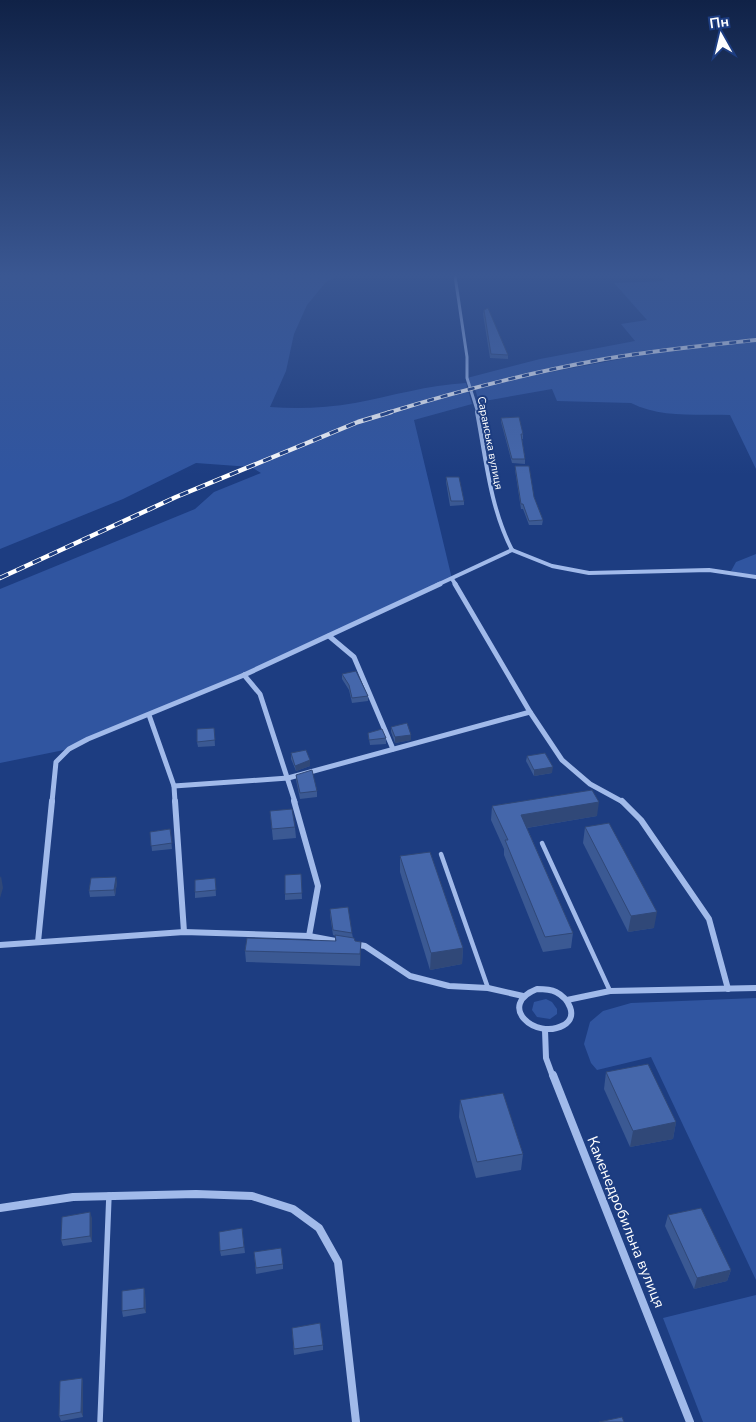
<svg xmlns="http://www.w3.org/2000/svg" width="756" height="1422" font-family="'Nunito Sans',sans-serif">
  <style>
    .green { fill: #3055a0 }
    .lines { fill: none; stroke-linecap: round; stroke-linejoin: round }
    .lane-far1 { stroke: #a1baea; stroke-width: 4.5 }
    .lane { stroke: #a1baea; stroke-width: 5.5 }
    .street-far4 { stroke: #a1baea; stroke-width: 3 }
    .street-far3 { stroke: #a1baea; stroke-width: 4 }
    .street-far2 { stroke: #a1baea; stroke-width: 5 }
    .street-far1 { stroke: #a1baea; stroke-width: 6 }
    .street { stroke: #a1baea; stroke-width: 8 }
    .rail-far1-casing { stroke: #fff; stroke-width: 4 }
    .rail-casing { stroke: #fff; stroke-width: 4.5 }
    .rail-far1 { stroke: #1d3d81; stroke-width: 2.5; stroke-dasharray: 7; stroke-linecap: butt }
    .rail { stroke: #1d3d81; stroke-width: 3; stroke-dasharray: 9; stroke-linecap: butt }
    .wall { fill: #3b5993 }
    .shaded-wall { fill: #304878 }
    .building { fill: #4567ab; stroke: #304878 }
    .labels { text-anchor: middle; dominant-baseline: central; stroke-width: 4; stroke-linejoin: round; paint-order: stroke }
    .far-street-label { font-size: 11px; fill: #fff; stroke: #1d3d81 }
    .near-street-label { font-size: 15px; fill: #fff; stroke: #1d3d81 }
  </style>
  <rect width="100%" height="100%" fill="#1d3d81"/>
  <g class="green">
    <path d="M0 276H337L326 282 307 305 294 334 286 371 270 407C298 409 327 408 355 403 392 396 428 385 466 383L472 404 414 420 452 579 366 619 69 749 0 763V589L195 509 214 492 261 473 251 467 196 463 123 499 0 549Z"/>
    <path d="M661 276H756V469L730 415C697 414 660 418 631 403L557 401 552 389 479 402 475 389 508 380 653 353 648 350C589 360 529 371 471 388L467 378 540 359 635 341 621 324 647 320 614 283 665 281Z"/>
    <polygon points="756,554 756,577 731,571 736,562"/>
    <polygon points="756,998 756,1280 651,1057 597,1070 591,1063 584,1044 590,1022 603,1011 631,1003"/>
    <polygon points="546,999 552,1002 557,1009 557,1014 550,1019 537,1017 532,1010 534,1002"/>
    <polygon points="756,1295 756,1422 703,1422 663,1318"/>
  </g>
  <g class="lines">
    <g class="lane-far1">
      <polyline points="542,843 610,991"/>
      <polyline points="441,854 488,988"/>
    </g>
    <polyline class="lane" points="100,1422 109,1195"/>
    <polyline class="street-far4" points="455,276 467,357 467,378 478,413"/>
    <g class="street-far3">
      <path d="M477 412C486 459 490 507 512 550"/>
      <polyline points="512,550 552,566 589,573 709,570 756,577"/>
      <polyline points="452,579 456,585"/>
      <polyline points="437,585 512,550"/>
    </g>
    <g class="street-far2">
      <polyline points="455,584 530,712 562,760 590,784 623,802"/>
      <polyline points="329,636 354,657 393,749"/>
      <polyline points="244,675 260,694 295,802"/>
      <polyline points="149,715 174,786 175,802"/>
      <polyline points="174,786 288,778 530,712"/>
      <polyline points="52,802 56,762 69,749 88,739 244,675 440,584"/>
    </g>
    <g class="street-far1">
      <polyline points="175,801 184,932"/>
      <polyline points="294,801 318,886 309,936"/>
      <polyline points="622,801 641,820 709,919 728,989"/>
      <polyline points="38,942 52,801"/>
      <polyline points="354,944 365,946 410,976 449,986 488,988 523,996"/>
      <polyline points="0,945 184,932 309,936 341,942"/>
      <path d="M537 989C544 989 550 989 556 992 568 998 579 1016 564 1025 535 1041 496 1005 537 989Z"/>
      <polyline points="567,1000 610,991 756,988"/>
      <polyline points="545,1030 546,1058 553,1077"/>
    </g>
    <g class="street">
      <polyline points="553,1075 690,1422"/>
      <polyline points="0,1208 73,1197 196,1194 252,1196 293,1209 319,1228 338,1262 356,1422"/>
    </g>
    <g class="rail-far1-casing">
      <path id="rail-far1" d="M387 413C455 392 524 374 594 361 647 351 702 346 756 340"/>
    </g>
    <g class="rail-casing">
      <polyline id="rail" points="0,578 176,497 358,422 391,412"/>
    </g>
    <use href="#rail-far1" class="rail-far1"/>
    <use href="#rail" class="rail"/>
  </g>
  <g class="wall">
    <polygon points="484,310 508,355 508,359 490,358 483,314"/>
    <polygon points="501,418 523,434 523,439 522,439 525,459 525,464 512,463 501,422"/>
    <polygon points="515,466 534,497 543,520 542,525 529,525 523,509 521,509 515,470"/>
    <polygon points="446,477 464,501 464,505 450,506 446,482"/>
    <polygon points="342,674 368,696 368,701 352,703 349,690 342,679"/>
    <polygon points="391,727 411,740 395,743 391,732"/>
    <polygon points="214,728 215,746 198,747 197,742"/>
    <polygon points="368,733 386,738 386,744 370,745"/>
    <polygon points="291,753 310,760 310,766 296,771 291,759"/>
    <polygon points="527,756 552,773 534,776 526,761"/>
    <polygon points="296,775 317,791 317,797 300,799 296,780"/>
    <polygon points="492,806 597,816 527,828 573,933 571,948 543,952 504,855 504,849 491,820"/>
    <polygon points="270,811 295,827 296,838 273,840"/>
    <polygon points="585,827 654,928 628,932 583,843"/>
    <polygon points="170,829 172,849 152,851 150,832"/>
    <polygon points="400,856 463,948 462,964 430,970 400,872"/>
    <polygon points="301,874 302,899 285,900 285,894"/>
    <polygon points="215,878 216,896 195,898 195,892"/>
    <polygon points="117,882 115,896 90,897 89,891"/>
    <polygon points="330,909 352,933 353,938 355,941 361,942 360,966 246,962 245,951 335,941 335,936 333,935 330,915"/>
    <polygon points="606,1072 676,1122 673,1139 630,1147 604,1089"/>
    <polygon points="460,1100 523,1154 521,1170 476,1178 459,1117"/>
    <polygon points="668,1215 731,1270 727,1281 694,1289 665,1226"/>
    <polygon points="92,1218 92,1242 63,1246 61,1240"/>
    <polygon points="242,1228 245,1253 221,1256 220,1251"/>
    <polygon points="254,1252 283,1264 283,1269 256,1274"/>
    <polygon points="144,1288 145,1293 146,1313 123,1317 122,1311"/>
    <polygon points="292,1328 323,1345 323,1350 294,1355"/>
    <polygon points="82,1378 83,1383 83,1417 61,1421 59,1416"/>
  </g>
  <g class="shaded-wall">
    <polygon points="411,735 411,740 395,743 395,737"/>
    <polygon points="310,760 310,766 296,771 295,766"/>
    <polygon points="553,767 552,773 534,776 534,770"/>
    <polygon points="599,802 597,816 520,829 521,815"/>
    <polygon points="1,876 3,888 0,898 0,878"/>
    <polygon points="116,877 117,882 115,896 114,890"/>
    <polygon points="657,912 654,928 628,932 631,916"/>
    <polygon points="361,942 361,953 360,966 360,954"/>
    <polygon points="463,948 462,964 430,970 431,953"/>
    <polygon points="676,1122 673,1139 630,1147 633,1131"/>
    <polygon points="90,1212 92,1218 92,1242 90,1236"/>
    <polygon points="731,1270 727,1281 694,1289 697,1278"/>
    <polygon points="144,1288 145,1293 146,1313 144,1308"/>
    <polygon points="82,1378 83,1383 83,1417 81,1412"/>
  </g>
  <g class="building">
    <polygon points="488,308 508,355 491,354 484,310"/>
    <polygon points="519,417 523,434 521,434 525,459 512,459 501,418"/>
    <polygon points="515,466 529,466 534,497 543,520 529,521 523,504 521,504"/>
    <polygon points="446,477 459,477 464,501 451,501"/>
    <polygon points="356,671 368,696 352,698 349,685 342,674"/>
    <polygon points="407,723 411,735 395,737 391,727"/>
    <polygon points="214,728 215,740 197,742 197,729"/>
    <polygon points="382,729 386,738 369,740 368,733"/>
    <polygon points="306,750 310,760 295,766 291,753"/>
    <polygon points="545,753 553,767 534,770 527,756"/>
    <polygon points="312,770 317,791 300,793 296,775"/>
    <polygon points="592,790 599,802 521,815 573,933 545,937 505,840 508,840 492,806"/>
    <polygon points="292,809 295,827 272,829 270,811"/>
    <polygon points="609,823 657,912 631,916 585,827"/>
    <polygon points="170,829 172,843 151,846 150,832"/>
    <polygon points="430,852 463,948 431,953 400,856"/>
    <polygon points="301,874 302,893 285,894 285,875"/>
    <polygon points="116,877 114,890 89,891 91,878"/>
    <polygon points="215,878 216,890 195,892 195,880"/>
    <polygon points="348,907 352,933 333,930 330,909"/>
    <polygon points="335,935 354,938 355,941 361,942 360,954 245,951 247,938 336,941"/>
    <polygon points="648,1064 676,1122 633,1131 606,1072"/>
    <polygon points="503,1093 523,1154 477,1162 460,1100"/>
    <polygon points="701,1208 731,1270 697,1278 668,1215"/>
    <polygon points="90,1212 90,1236 61,1240 62,1217"/>
    <polygon points="242,1228 244,1247 220,1251 219,1232"/>
    <polygon points="281,1248 283,1264 256,1268 254,1252"/>
    <polygon points="144,1288 144,1308 122,1311 122,1291"/>
    <polygon points="320,1323 323,1345 294,1349 292,1328"/>
    <polygon points="82,1378 81,1412 59,1416 60,1381"/>
    <polygon points="622,1417 624,1422 599,1422"/>
  </g>
  <linearGradient id="sky" x2="0" y2="1"><stop stop-color="#102247"/><stop offset="0.58" stop-color="#3a5792"/><stop offset="1" stop-color="#3a5792" stop-opacity="0"/></linearGradient>
  <rect width="756" height="475" fill="url(#sky)"/>
  <g class="labels">
    <g class="far-street-label">
      <text transform="translate(490 443) rotate(79)">Саранська вулиця</text>
    </g>
    <g class="near-street-label">
      <text transform="translate(626 1222) rotate(68)">Каменедробильна вулиця</text>
    </g>
  </g>
  <g transform="translate(721 35) rotate(352)" stroke="#1d3d81" stroke-width="4" paint-order="stroke">
  <path d="M0-4L9 19L0 12L-9 19Z" fill="#ffffff"/>
  <text y="-8" font-size="14" font-weight="bold" text-anchor="middle" fill="#ffffff">Пн</text>
  </g>
</svg>
